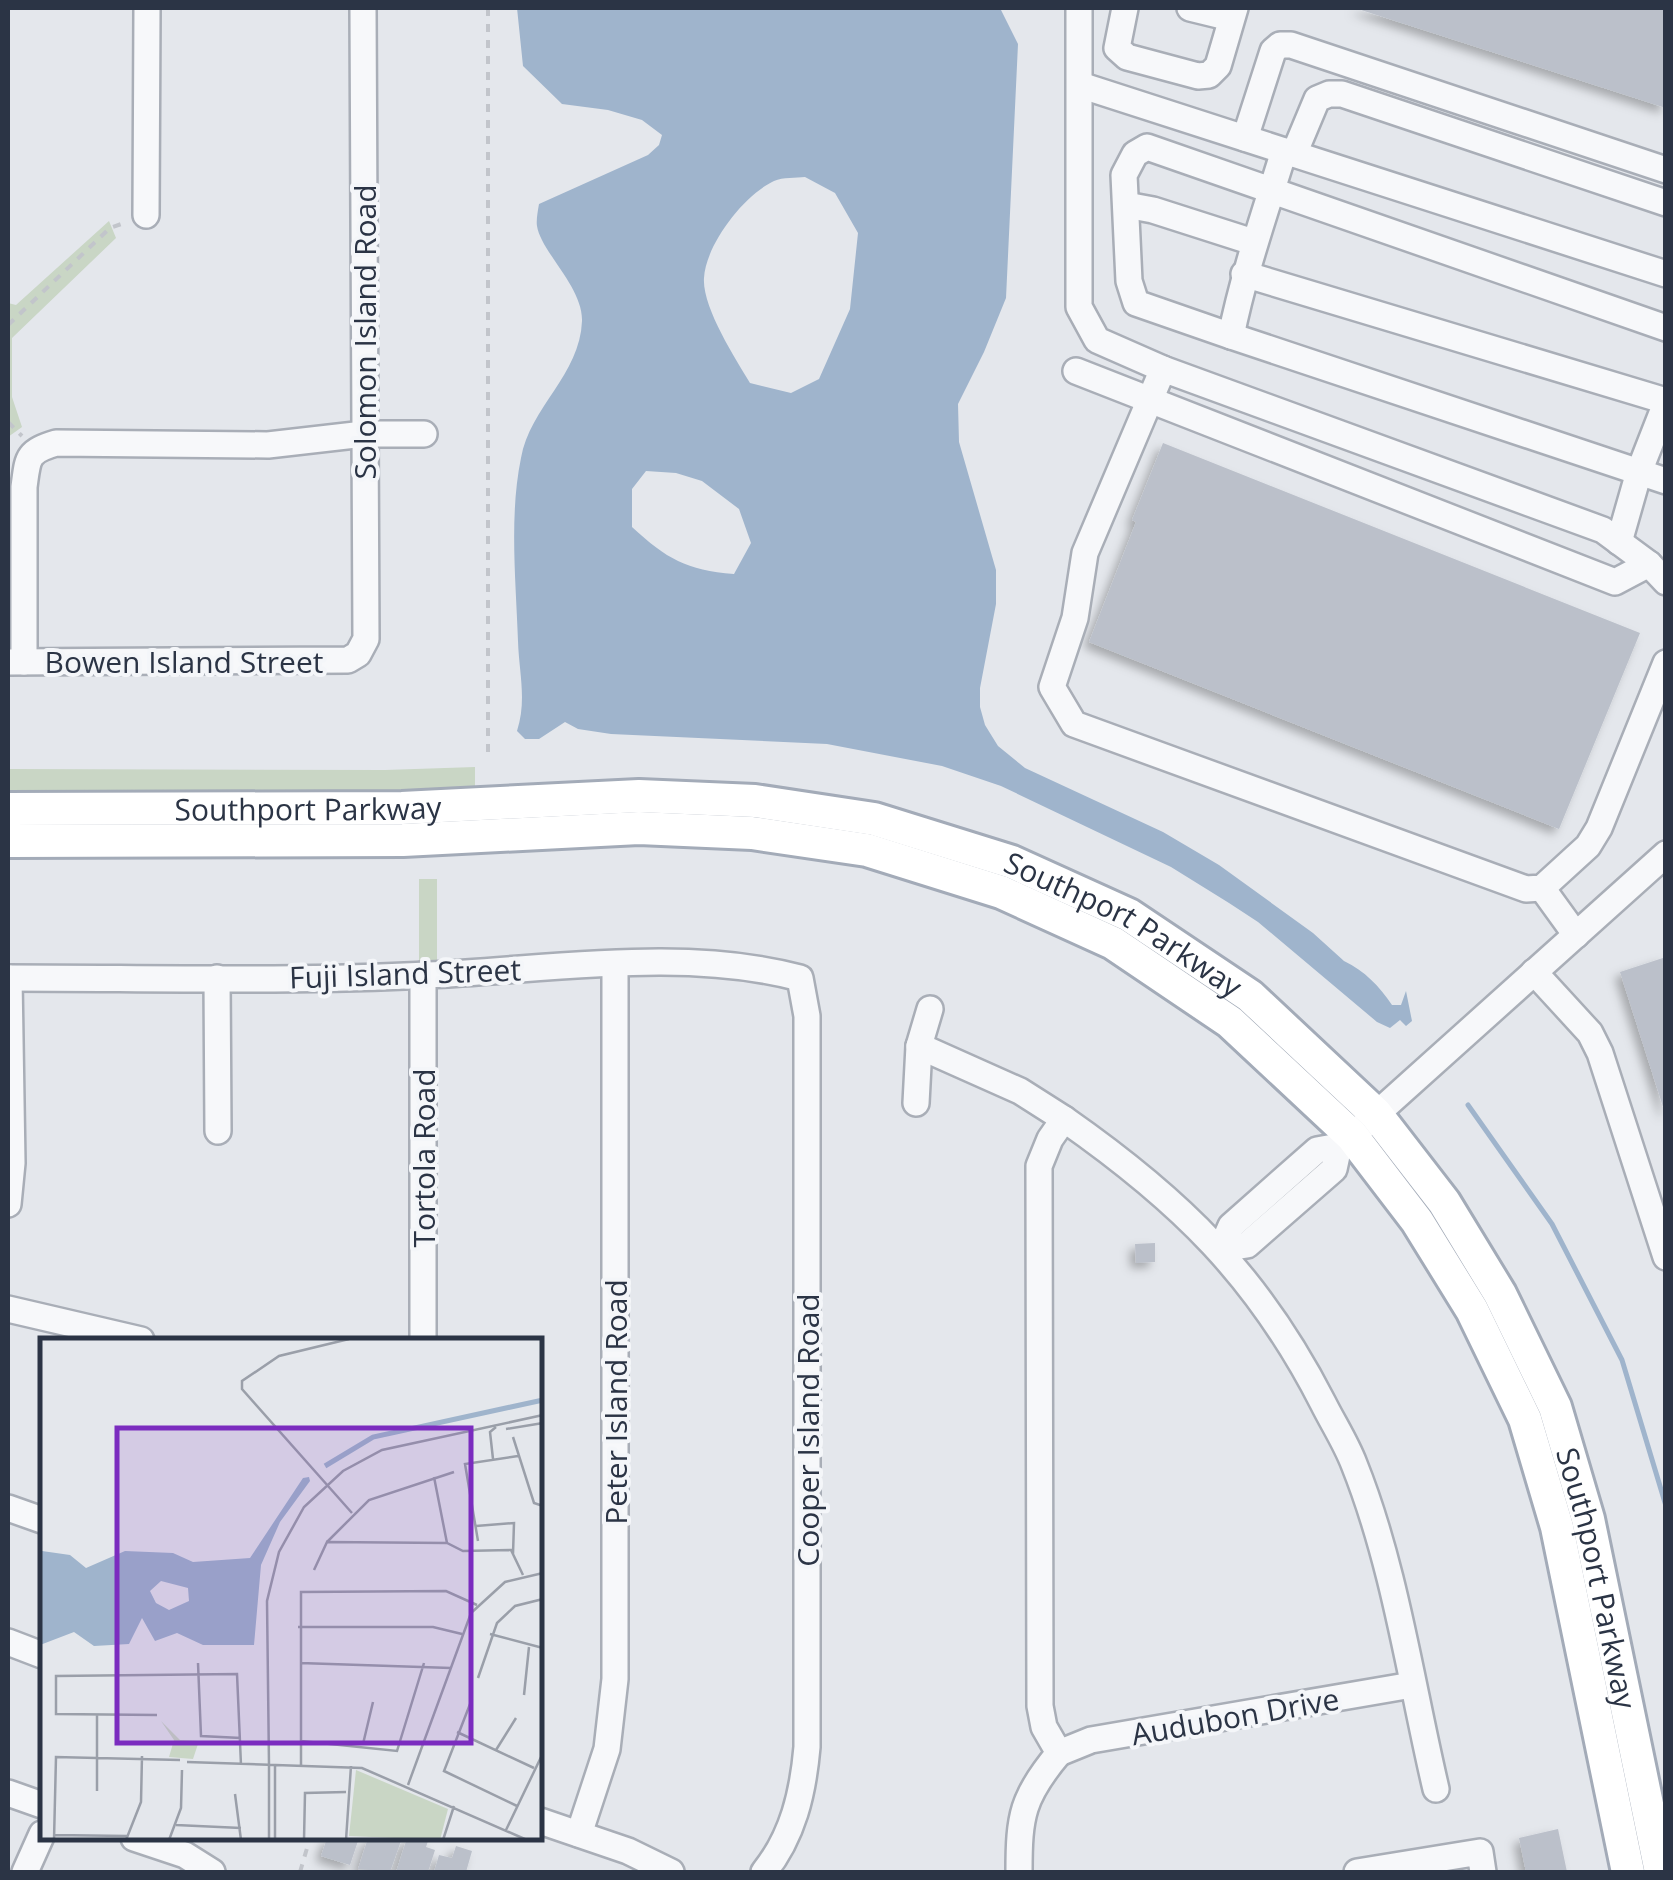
<svg xmlns="http://www.w3.org/2000/svg" width="1673" height="1880" font-family="'Open Sans',sans-serif">
  <style>
    .green { fill: #c9d6c5 }
    .water { fill: #9fb4cc; fill-rule: evenodd }
    .lines { fill: none; stroke-linecap: round; stroke-linejoin: round }
    .stream { stroke: #9fb4cc; stroke-width: 5 }
    .building { fill: #bbc0ca; filter: url(#shadow) }
    .minor-casing { stroke: #a9aeb7; stroke-width: 30 }
    .major-casing { stroke: #a3abb8; stroke-width: 38 }
    .path { stroke: #c2c5cb; stroke-width: 4; stroke-dasharray: 8 8; stroke-linecap: butt }
    .minor { stroke: #f7f8fa; stroke-width: 25 }
    .major { stroke: #fff; stroke-width: 32 }
    .labels { text-anchor: middle; dominant-baseline: central; stroke-width: 8; stroke-linejoin: round; paint-order: stroke }
    .street-label { font-size: 30px; fill: #2b3445; stroke: #f4f6f9 }
    .inset-river { fill: none; stroke: #9fb4cc; stroke-width: 5 }
    .inset-road { fill: none; stroke: #9a9fa9; stroke-width: 2.5 }
    .view { fill: #7b2cbf; fill-opacity: 0.15; stroke: #7b2cbf; stroke-width: 5 }
    .inset-edge { fill: none; stroke: #2b3445; stroke-width: 5 }
  </style>
  <defs>
    <filter id="shadow"><feDropShadow dx="-5.5" dy="5.5" stdDeviation="5" flood-color="#0004"/></filter>
  </defs>
  <rect width="100%" height="100%" fill="#e4e7ec"/>
  <g class="green">
    <polygon points="109,221 116,238 12,338 12,397 22,427 8,437 8,303 16,305"/>
    <polygon points="475,767 475,791 451,792 8,794 8,769 385,770"/>
    <polygon points="419,879 437,879 437,960 419,961"/>
  </g>
  <path class="water" d="M517 8H1000L1018 44 1006 298 984 352 958 404 959 442 996 570V604L980 688V707L985 725 998 746 1025 768 1163 832 1219 865 1313 933 1344 961C1365 971 1379 986 1392 1005H1401L1406 991 1412 1021 1406 1026 1400 1020 1390 1028 1377 1022 1258 922 1229 903 1171 867 1001 786 942 766 827 744 611 734 578 729 565 722 539 739H525L517 731C527 700 519 673 518 641 516 582 509 516 521 458 530 407 580 375 582 321 583 287 541 252 537 226 536 220 538 210 539 204L648 155 659 145 662 135 642 120 608 110 562 104 523 66ZM805 177 835 193 858 233 850 309 819 379 791 393 750 383C735 358 702 307 704 278 706 244 744 195 774 181 783 177 796 178 805 177ZM646 471 676 473 702 481 739 509 751 543 734 574C686 570 667 559 632 527V489Z"/>
  <g class="lines">
    <polyline class="stream" points="1468,1105 1552,1224 1622,1360 1666,1506"/>
  </g>
  <g class="building">
    <polygon points="1355,8 1666,8 1666,108"/>
    <polygon points="1163,443 1640,633 1559,829 1089,642 1136,522 1132,520"/>
    <polygon points="1666,957 1666,1113 1665,1113 1620,972"/>
    <polygon points="1155,1243 1155,1262 1136,1263 1135,1244"/>
    <polygon points="1558,1829 1567,1872 1526,1872 1519,1838"/>
    <polygon points="327,1838 359,1838 350,1865 321,1856"/>
    <polygon points="368,1838 402,1838 390,1872 358,1869"/>
    <polygon points="407,1838 429,1838 426,1847 435,1850 428,1872 396,1872"/>
    <polygon points="456,1846 472,1851 466,1872 434,1872 439,1855 452,1858"/>
  </g>
  <g class="lines">
    <g class="minor-casing">
      <g id="minor">
        <polyline points="1079,8 1079,307 1097,340 1163,369"/>
        <polyline points="1125,8 1117,48 1127,57 1198,76 1209,75 1218,66 1235,8"/>
        <polyline points="1190,8 1231,18"/>
        <polyline points="1080,85 1666,274"/>
        <polyline points="1245,138 1273,51 1280,45 1291,45 1666,170"/>
        <path d="M1284 151C1265 213 1244 272 1231 336L1136 303 1129 281 1124 175 1135 154 1147 147 1666 328"/>
        <polyline points="1294,154 1317,99 1329,94 1342,94 1666,203"/>
        <polyline points="1126,205 1153,210 1253,242"/>
        <polyline points="146,215 147,8"/>
        <polyline points="1244,274 1666,401"/>
        <polyline points="1231,336 1666,481"/>
        <polyline points="1076,371 1615,582 1649,564"/>
        <polyline points="1619,542 1639,472 1666,403"/>
        <polyline points="1666,582 1649,564 1603,530 1163,369 1085,553 1075,618 1052,687 1074,724 1526,889 1542,888 1588,846 1599,828 1666,663"/>
        <polyline points="8,662 348,660 358,654 366,639 363,8"/>
        <path d="M24 662V487C28 458 26 452 56 443L268 445 364 434H424"/>
        <polyline points="1542,888 1576,935"/>
        <polyline points="1534,972 1590,1033 1600,1053 1666,1257"/>
        <path d="M8 978C147 978 288 982 428 975 547 970 684 947 800 978L807 1016V1747C803 1793 793 1836 764 1872"/>
        <polyline points="217,978 218,1131"/>
        <path d="M919 1046 1020 1091 1064 1119 1050 1139 1039 1166 1040 1706 1044 1727 1059 1753C1022 1797 1019 1816 1019 1872"/>
        <polyline points="916,1103 919,1046 930,1009"/>
        <path d="M1064 1119C1180 1200 1258 1276 1323 1403 1333 1423 1346 1443 1354 1464 1395 1566 1411 1683 1436 1789"/>
        <polyline points="8,1204 12,1163 9,978"/>
        <polyline points="1221,1249 1231,1226 1317,1150 1339,1146 1352,1136 1666,854"/>
        <polyline points="1221,1249 1247,1245 1334,1169 1339,1146"/>
        <polyline points="8,1309 141,1340"/>
        <polyline points="423,1340 423,975"/>
        <polyline points="8,1508 42,1520"/>
        <polyline points="8,1642 42,1655"/>
        <polyline points="1059,1753 1091,1740 1412,1685"/>
        <polyline points="8,1793 42,1805"/>
        <polyline points="540,1821 628,1851 671,1872"/>
        <polyline points="579,1834 607,1749 615,1679 615,965"/>
        <polyline points="134,1838 185,1855 212,1872"/>
        <polyline points="25,1872 42,1834"/>
        <polyline points="1357,1872 1480,1852 1483,1872"/>
      </g>
    </g>
    <g class="major-casing">
      <g id="major">
        <path id="s1" d="M8 809 402 808 639 796 755 801 874 819 1012 862 1129 915 1250 996 1376 1114 1444 1202 1500 1294 1555 1407 1588 1519 1661 1872"/>
        <polyline points="8,841 403,840 639,828 752,833 867,850 1001,892 1113,943 1230,1022 1352,1136 1417,1221 1472,1310 1525,1419 1557,1527 1628,1872"/>
      </g>
    </g>
    <g class="path">
      <polyline points="488,8 488,756"/>
      <polyline points="8,325 110,228 127,222"/>
      <polyline points="8,422 22,436"/>
      <polyline points="300,1872 310,1838"/>
    </g>
    <use href="#minor" class="minor"/>
    <use href="#major" class="major"/>
  </g>
  <g class="labels">
    <g class="street-label">
      <text transform="translate(364 332) rotate(-90)">Solomon Island Road</text>
      <text x="184" y="661">Bowen Island Street</text>
      <text stroke="none"><textPath href="#s1" startOffset="300">Southport Parkway</textPath></text>
      <text stroke="none"><textPath href="#s1" startOffset="1140">Southport Parkway</textPath></text>
      <text transform="translate(405 973) rotate(-2)">Fuji Island Street</text>
      <text transform="translate(423 1158) rotate(-90)">Tortola Road</text>
      <text transform="translate(615 1402) rotate(-90)">Peter Island Road</text>
      <text transform="translate(807 1430) rotate(-90)">Cooper Island Road</text>
      <text stroke="none"><textPath href="#s1" startOffset="1980">Southport Parkway</textPath></text>
      <text transform="translate(1235 1716) rotate(-10)">Audubon Drive</text>
    </g>
  </g>
  <g transform="translate(40 1338)">
    <rect width="502" height="502" fill="#e4e7ec"/>
    <path d="M121 383 140 402 159 403 153 421 129 419 134 402ZM316 432 408 471 400 502 309 498Z" fill="#c9d6c5"/>
    <path d="M263 140 269 139 270 143 240 184 221 227 214 307H163L137 295 115 303 102 280 89 306 54 308 34 294 0 307 2 213 30 217 46 230 85 213 133 215 153 224 210 220ZM121 243 148 250 149 263 129 272 116 265 110 253Z" fill="#9fb4cc" fill-rule="evenodd"/>
    <path class="inset-river" d="M285 128 333 99 503 62"/>
    <path class="inset-road" d="M309 1 239 18 202 43V51L312 175M466 91 503 85M473 99 494 165 503 168M453 121 450 94 456 89M394 139 407 205M436 188 474 185 473 216M438 203 425 126 478 118M287 204 329 162 414 134M274 232 287 204 407 205 423 213 471 212 483 237M258 289H393L422 296M450 296 503 310M158 325 161 398 201 400M260 325 411 330M438 340 457 285 475 268 503 261M484 357 489 309M432 361 404 433 477 468M57 377V453M117 377 16 376V338L197 336 201 427M417 394 494 430M261 403 357 413 384 325M323 406 333 364M456 412 476 380M147 424 322 430 487 502M229 427 227 263 239 214 264 169 303 133 342 112 503 77M235 427V502M261 427V254L406 253 437 267M368 447 431 275 465 244 503 235M195 456 201 502M136 487 201 490M466 492 503 415M14 497 87 498M14 502 16 419 140 422M86 502 101 464 102 418M129 502 141 470 142 432M229 502V427M264 502 265 455 306 454M306 502 311 428M403 502 414 468"/>
    <path class="view" d="M77 90H431V405H77Z"/>
    <rect width="502" height="502" class="inset-edge"/>
  </g>
  <rect width="1673" height="1880" fill="none" stroke="#2b3445" stroke-width="20"/>
</svg>
